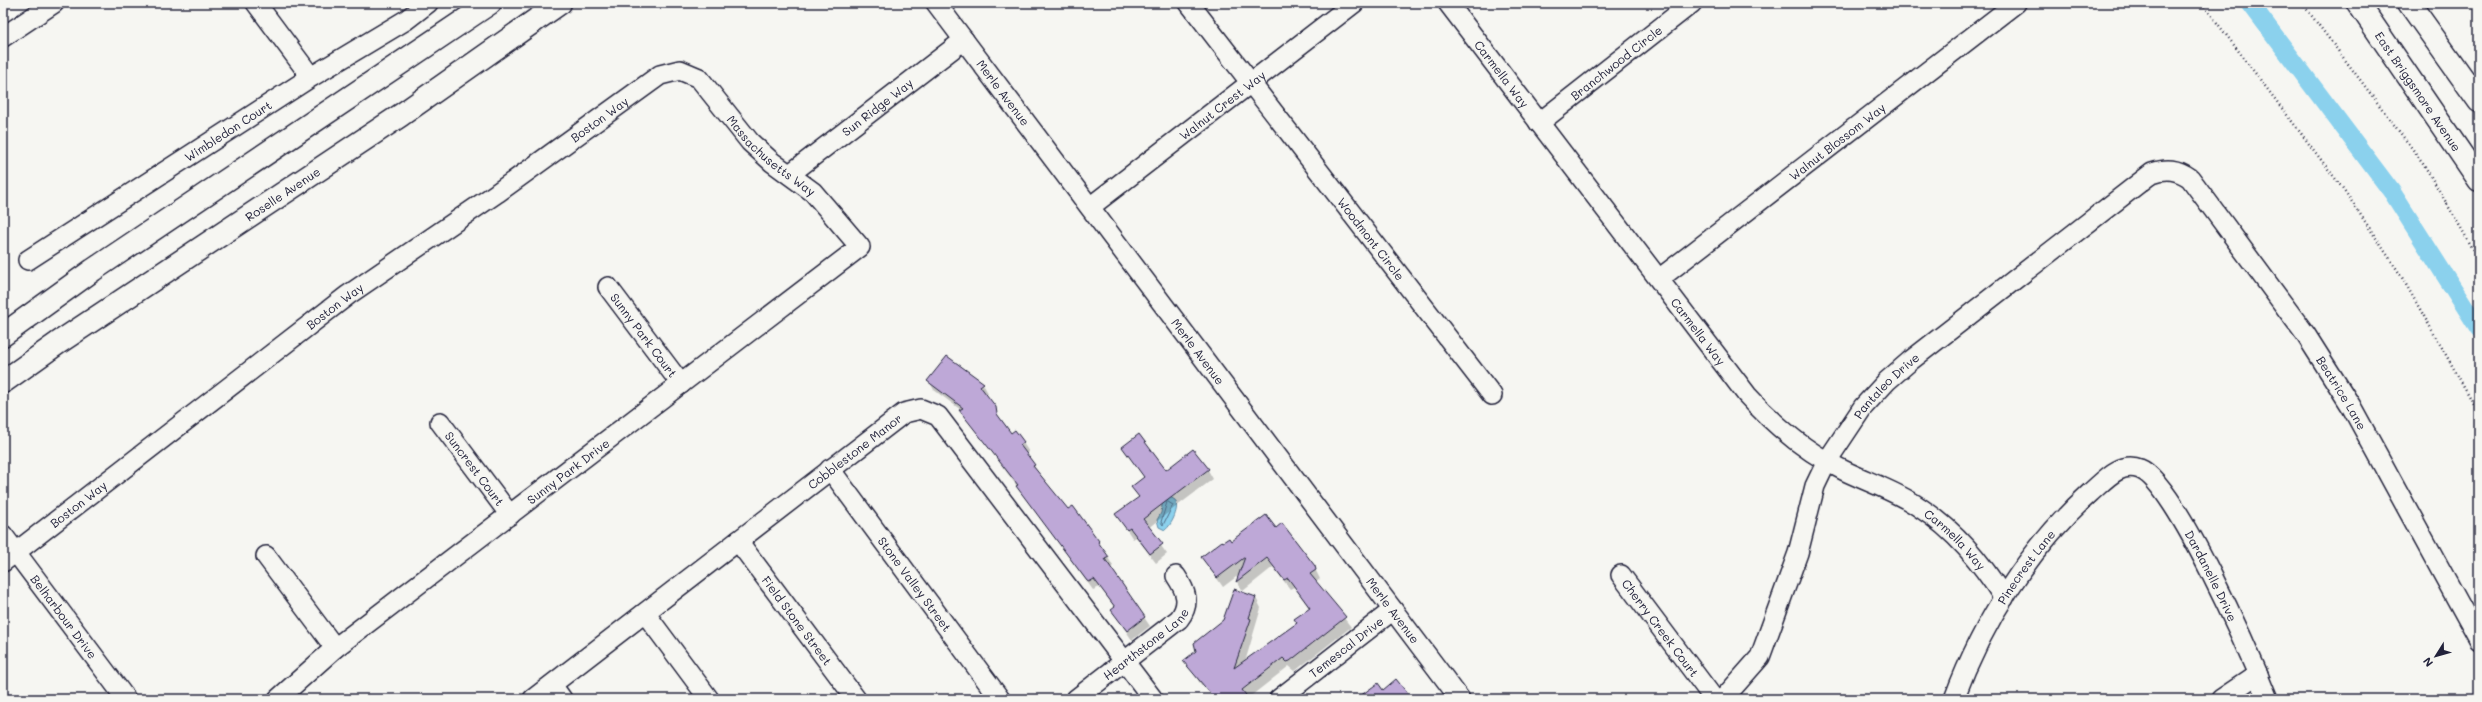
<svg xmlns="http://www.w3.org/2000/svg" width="2482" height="702" font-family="Mali,sans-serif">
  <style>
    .water { fill: #8bd1ed; stroke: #618ba6 }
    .shadow { fill: #0003 }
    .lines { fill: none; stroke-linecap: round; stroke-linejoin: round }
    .shore { stroke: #4c6882; stroke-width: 1 }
    .canal { stroke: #8bd1ed; stroke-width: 18 }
    .building { fill: #bea8d7; stroke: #22223b }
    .minor-casing { stroke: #22223b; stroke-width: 22 }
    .major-casing { stroke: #22223b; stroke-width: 25 }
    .path { stroke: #22223b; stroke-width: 2.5; stroke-dasharray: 1 3; stroke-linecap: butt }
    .minor { stroke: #f6f6f2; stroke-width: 19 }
    .major { stroke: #f6f6f2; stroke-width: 22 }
    .labels { text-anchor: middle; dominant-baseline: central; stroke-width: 3; stroke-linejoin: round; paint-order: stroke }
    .street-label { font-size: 12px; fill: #22223b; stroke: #f6f6f2 }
  </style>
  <rect width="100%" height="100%" fill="#f6f6f2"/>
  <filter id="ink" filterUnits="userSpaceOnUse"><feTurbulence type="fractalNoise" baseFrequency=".025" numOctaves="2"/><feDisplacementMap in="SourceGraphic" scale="8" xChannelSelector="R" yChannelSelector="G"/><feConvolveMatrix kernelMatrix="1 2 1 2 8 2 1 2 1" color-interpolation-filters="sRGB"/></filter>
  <g filter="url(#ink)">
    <path class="water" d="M1170 497 1175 500C1180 507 1172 525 1165 530L1159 527 1157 520 1161 513 1163 499Z"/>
    <g class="shadow">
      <polygon points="947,357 983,384 988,393 986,395 995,408 1001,422 1010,434 1015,431 1029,452 1026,454 1051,491 1068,511 1072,507 1099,542 1113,566 1110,568 1150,626 1132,640 1112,610 1115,608 1100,587 1093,590 961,410 934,390 929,381"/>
      <polygon points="1123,447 1166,471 1208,470 1213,479 1148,528 1167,554 1156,563 1136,537 1133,539 1117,515 1139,498 1132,487 1145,478"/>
      <polygon points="1276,529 1314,567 1320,579 1316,582 1351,627 1295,671 1289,666 1247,699 1215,699 1204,684 1202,686 1185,661 1256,598 1261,608 1245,662 1298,624 1310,609 1294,587 1290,589 1273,567 1243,591 1237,582 1240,574 1223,587 1202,557 1231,543"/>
    </g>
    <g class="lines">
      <polyline class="shore" points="1167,502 1161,522 1163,525 1173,505 1168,502"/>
      <polyline class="canal" points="2250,3 2392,192 2479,329"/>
    </g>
    <g class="building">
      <polygon points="947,356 984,383 980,386 996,407 997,414 1011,433 1015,430 1024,442 1020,445 1035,465 1033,466 1068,509 1073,506 1099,541 1098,542 1109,557 1105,559 1145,617 1127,631 1111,610 1115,607 1094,579 1089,582 1087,581 1016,486 1018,485 959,410 963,408 927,381"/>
      <polygon points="1139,434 1166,470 1193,449 1209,469 1143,519 1163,544 1150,554 1130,528 1127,530 1115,514 1139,497 1131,487 1144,477 1122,447"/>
      <polygon points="1266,515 1276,528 1282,523 1315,566 1316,570 1310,574 1346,617 1290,661 1287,662 1283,658 1242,690 1249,699 1215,699 1183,661 1196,651 1194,643 1223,620 1234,589 1256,597 1249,618 1251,619 1234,668 1297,623 1294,619 1310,608 1288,578 1284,580 1267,558 1236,582 1245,557 1217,578 1201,557 1222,541 1223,542 1229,538 1231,541"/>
      <polygon points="1396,679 1412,699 1356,699 1378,683 1383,690"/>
    </g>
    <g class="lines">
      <g class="minor-casing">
        <g id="minor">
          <polyline points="256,3 311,77"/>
          <path id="s1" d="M936 3 1460 699"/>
          <path id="s2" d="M1189 3 1492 395"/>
          <path id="s3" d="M1448 3 1747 395C1775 426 1807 453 1845 471 1870 483 1896 491 1919 507 1955 530 1981 562 2004 598"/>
          <polyline points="3,37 54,3"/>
          <path id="s4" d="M1539 123 1692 3"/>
          <path id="s5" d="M790 174 964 40"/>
          <path id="s6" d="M1090 207 1354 3"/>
          <path id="s7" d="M28 260 311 77 406 20 428 3"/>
          <path id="s8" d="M1659 279 2016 3"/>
          <path id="s9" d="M608 287 681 384"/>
          <path id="s10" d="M440 422 510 515"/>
          <path id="s11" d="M830 469 1000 699"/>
          <path id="s12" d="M3 535 126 699"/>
          <path id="s13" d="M738 541 856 699"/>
          <polyline points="266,556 335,648"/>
          <path id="s14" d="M3 562 348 295 497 193 660 75 680 70 699 78 750 142 772 162 813 192 860 247 335 648 278 699"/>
          <path id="s15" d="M1621 575 1714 699"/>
          <polyline points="645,613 709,699"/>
          <polyline points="552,685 562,699"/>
          <path id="s16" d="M533 699 904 413 921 409 938 416 1153 699"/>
          <path id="s17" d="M1076 699 1179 619C1191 603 1186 591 1176 576"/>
          <path id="s18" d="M1279 699 1393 610"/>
          <path id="s19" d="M1723 699 1760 657 1798 553 1815 486 1827 461 1863 407 1887 381 1910 361 2152 173C2167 168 2177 169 2190 178L2306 335 2351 406 2479 640"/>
          <path id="s20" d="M1954 699C1983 621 2029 548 2091 492 2105 480 2120 461 2140 469 2175 481 2252 659 2268 699"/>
          <polyline points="2221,699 2258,674"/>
        </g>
      </g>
      <g class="major-casing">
        <g id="major">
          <path id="s21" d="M2358 3 2479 180"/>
          <polyline points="2409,3 2479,101"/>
          <polyline points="3,335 93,270 490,3"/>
          <path id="s22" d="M3 382 58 343 401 115 560 3"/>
        </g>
      </g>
      <g class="path">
        <polyline points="2202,3 2344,190 2400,274 2479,413"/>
        <polyline points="2302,3 2423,163 2479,259"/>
      </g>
      <use href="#minor" class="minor"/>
      <use href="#major" class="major"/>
    </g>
  </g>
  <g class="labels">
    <g class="street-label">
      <text stroke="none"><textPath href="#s4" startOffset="98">Branchwood Circle</textPath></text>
      <text stroke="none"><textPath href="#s3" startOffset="89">Carmella Way</textPath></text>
      <text stroke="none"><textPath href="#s21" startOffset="107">East Briggsmore Avenue</textPath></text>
      <text stroke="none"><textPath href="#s1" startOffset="112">Merle Avenue</textPath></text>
      <text stroke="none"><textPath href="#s6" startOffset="167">Walnut Crest Way</textPath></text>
      <text stroke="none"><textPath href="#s5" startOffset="110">Sun Ridge Way</textPath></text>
      <text stroke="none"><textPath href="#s14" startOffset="743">Boston Way</textPath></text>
      <text stroke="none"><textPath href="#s7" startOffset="238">Wimbledon Court</textPath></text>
      <text stroke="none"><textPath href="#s8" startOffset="225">Walnut Blossom Way</textPath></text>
      <text stroke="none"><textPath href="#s14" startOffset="966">Massachusetts Way</textPath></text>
      <text stroke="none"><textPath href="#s22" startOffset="337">Roselle Avenue</textPath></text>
      <text stroke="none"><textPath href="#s2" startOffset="298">Woodmont Circle</textPath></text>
      <text stroke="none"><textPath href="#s14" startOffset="419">Boston Way</textPath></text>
      <text stroke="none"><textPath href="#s3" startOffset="413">Carmella Way</textPath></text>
      <text stroke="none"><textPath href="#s9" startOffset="60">Sunny Park Court</textPath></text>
      <text stroke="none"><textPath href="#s1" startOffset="436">Merle Avenue</textPath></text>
      <text stroke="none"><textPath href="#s19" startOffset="360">Pantaleo Drive</textPath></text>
      <text stroke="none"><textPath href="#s19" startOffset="1004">Beatrice Lane</textPath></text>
      <text stroke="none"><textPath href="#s16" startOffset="406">Cobblestone Manor</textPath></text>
      <text stroke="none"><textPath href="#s10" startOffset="58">Suncrest Court</textPath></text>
      <text transform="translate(568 471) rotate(-37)">Sunny Park Drive</text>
      <text stroke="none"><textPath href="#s14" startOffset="95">Boston Way</textPath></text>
      <text stroke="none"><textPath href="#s3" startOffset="749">Carmella Way</textPath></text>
      <text stroke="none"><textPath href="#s20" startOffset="151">Pinecrest Lane</textPath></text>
      <text stroke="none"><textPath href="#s20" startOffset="438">Dardanelle Drive</textPath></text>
      <text stroke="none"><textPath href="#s11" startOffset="143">Stone Valley Street</textPath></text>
      <text stroke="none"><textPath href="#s1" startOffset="760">Merle Avenue</textPath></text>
      <text stroke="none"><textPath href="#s12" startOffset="102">Belharbour Drive</textPath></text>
      <text stroke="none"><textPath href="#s13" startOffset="99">Field Stone Street</textPath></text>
      <text stroke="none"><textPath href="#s15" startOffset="66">Cherry Creek Court</textPath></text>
      <text stroke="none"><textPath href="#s17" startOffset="89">Hearthstone Lane</textPath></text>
      <text stroke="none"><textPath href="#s18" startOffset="85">Temescal Drive</textPath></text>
    </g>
  </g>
  <rect width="2482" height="702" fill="none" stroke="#f6f6f2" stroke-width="16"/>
  <rect x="8" y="8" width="2466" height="686" fill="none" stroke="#22223b" stroke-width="1.5" filter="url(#ink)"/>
  <g transform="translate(2436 656) rotate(233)" stroke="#f6f6f2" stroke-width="3" paint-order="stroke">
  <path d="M0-3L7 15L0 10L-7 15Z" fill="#22223b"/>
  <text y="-6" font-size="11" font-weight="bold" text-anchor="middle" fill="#22223b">N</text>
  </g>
</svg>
